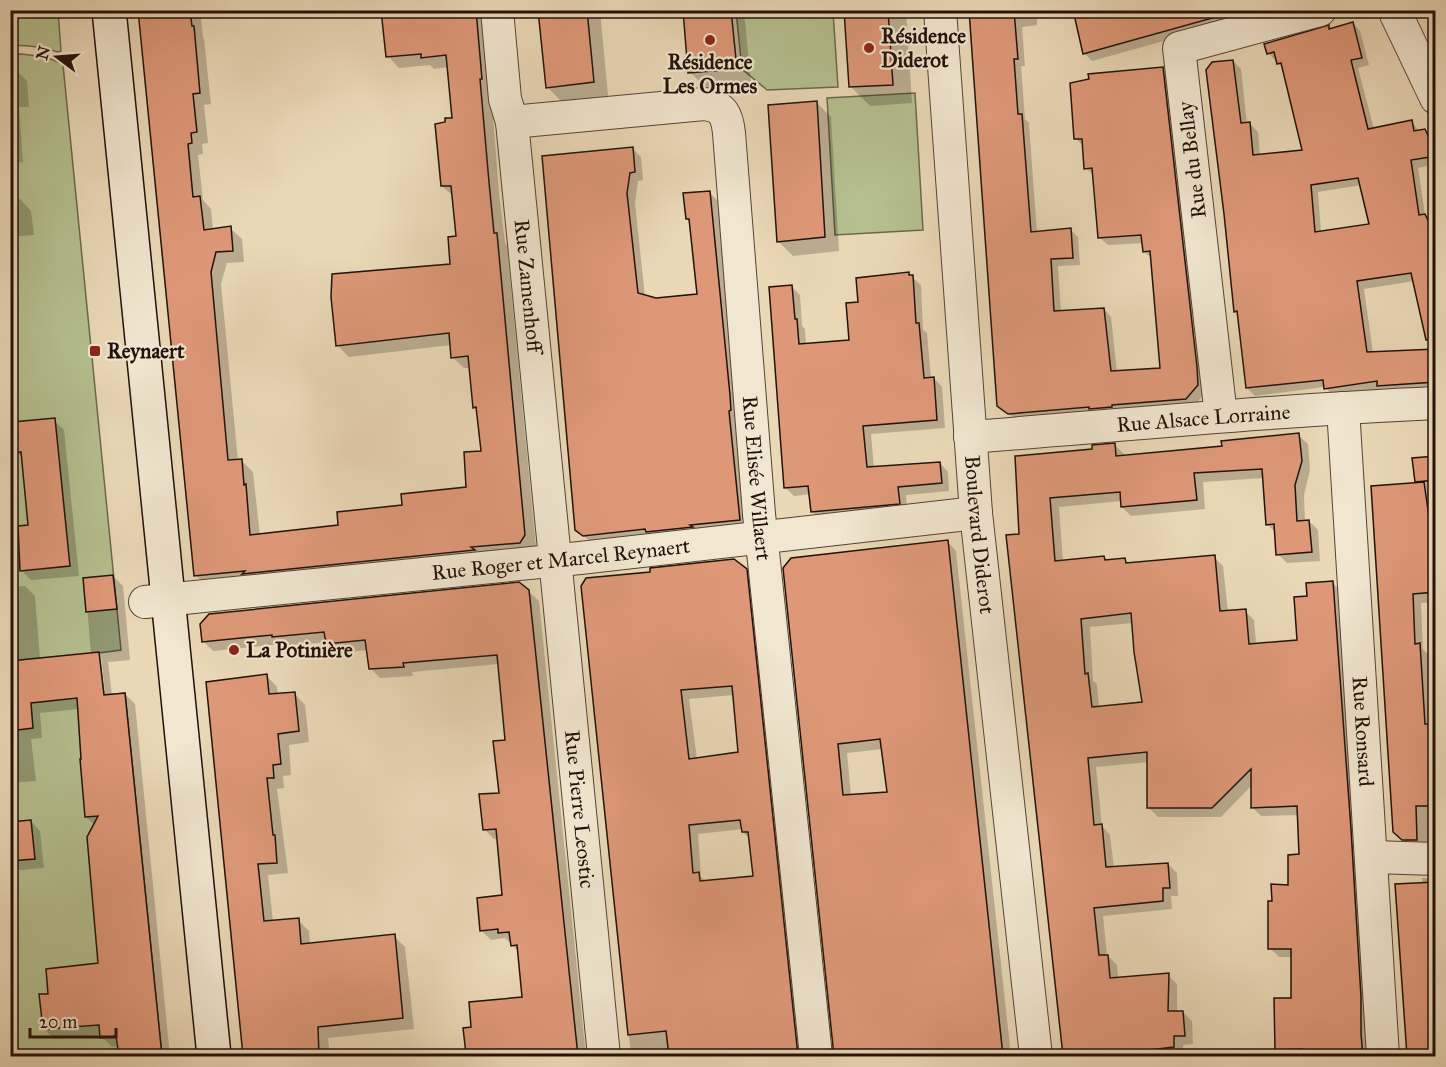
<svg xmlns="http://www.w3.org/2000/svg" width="1446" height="1067" font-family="'IM FELL Great Primer',serif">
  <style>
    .green { fill: #b5bf8f; stroke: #6c684d; stroke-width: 1.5 }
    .shadow { fill: #0003; fill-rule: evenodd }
    .building { fill: #de9878; stroke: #22110b; stroke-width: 1.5; fill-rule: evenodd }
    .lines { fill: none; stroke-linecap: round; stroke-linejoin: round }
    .street-casing { stroke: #544336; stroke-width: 34 }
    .secondary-casing { stroke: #22110b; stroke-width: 36 }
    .street { stroke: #f1e6d0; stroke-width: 32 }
    .secondary { stroke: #f1e6d0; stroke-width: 33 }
    .poi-dot { fill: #8f2418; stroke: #f1e6d0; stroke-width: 2 }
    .labels { text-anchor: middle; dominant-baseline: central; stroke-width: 4.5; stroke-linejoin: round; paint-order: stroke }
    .poi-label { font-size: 21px; font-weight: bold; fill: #22110b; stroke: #f1e6d0; text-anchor: start }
    .street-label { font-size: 21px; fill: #22110b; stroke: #f1e6d0 }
  </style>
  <rect width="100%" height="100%" fill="#ead8b7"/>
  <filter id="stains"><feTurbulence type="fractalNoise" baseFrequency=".00333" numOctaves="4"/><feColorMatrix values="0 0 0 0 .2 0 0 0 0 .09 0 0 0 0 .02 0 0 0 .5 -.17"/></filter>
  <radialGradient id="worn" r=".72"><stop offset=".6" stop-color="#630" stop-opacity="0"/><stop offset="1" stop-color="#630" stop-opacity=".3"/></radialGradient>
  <g class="green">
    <path d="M11 10 58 11 61 51 58 52C42 48 27 44 11 46Z"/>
    <polygon points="736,11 833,11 838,87 767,90 742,69"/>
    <path d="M21 54C35 56 52 57 63 65L121 650 99 653 104 695 125 693 162 1056H11L10 55Z"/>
    <polygon points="915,93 923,230 835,235 827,98"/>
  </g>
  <g class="shadow">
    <polygon points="140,10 200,10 203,37 204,39 211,104 204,105 208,143 202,144 203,154 198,155 203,200 211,209 213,230 230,228 242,239 244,262 227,263 221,284 238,461 242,461 253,472 260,536 340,526 468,489 483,452 478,411 474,407 471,368 464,368 452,357 451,345 349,357 337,345 452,265 457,238 454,197 442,186 453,120 449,67 434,69 430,65 399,68 388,56 387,10 482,10 491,90 499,194 505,243 507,246 536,547 207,587 196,575"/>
    <polygon points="540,10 600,10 608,96 562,102 547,87"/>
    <polygon points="684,10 744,10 751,83 705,87 690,72"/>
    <polygon points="846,10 906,10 912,103 870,106 851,87"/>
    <polygon points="971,10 1037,10 1037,25 1022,27 1025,66 1021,66 1025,119 1029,123 1037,233 1071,230 1078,237 1080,265 1058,266 1061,312 1104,309 1111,317 1117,372 1162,370 1152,259 1144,251 1144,243 1108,245 1100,238 1094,176 1086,168 1084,147 1076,139 1162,68 1170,76 1205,393 1194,406 1017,421 999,405"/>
    <polygon points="1074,10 1284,10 1261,14 1092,61 1085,54"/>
    <path d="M1353 23 1360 31 1369 65 1358 68 1374 129 1412 122 1420 132 1424 131 1432 139 1436 146V164L1418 168 1425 215 1432 221 1436 219V390L1386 393 1382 389 1333 396 1325 387 1255 396 1247 388 1239 314 1236 311 1233 61 1241 69 1247 124H1250L1258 132 1260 156 1303 151 1284 69 1269 54 1266 45 1316 34ZM1362 185 1370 226 1321 232 1318 192ZM1414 281 1430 350 1373 353 1364 289Z"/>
    <polygon points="10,70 16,70 27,81 29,107 19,107 23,162 10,163"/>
    <polygon points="816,102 831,117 839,251 793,256 778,241"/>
    <polygon points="633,149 641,157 643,180 638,181 635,203 645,297 656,299 698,295 691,222 687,219 709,192 718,201 738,404 748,528 593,544 576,529"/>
    <polygon points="20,199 31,211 34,235 10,237 10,200"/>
    <polygon points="908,274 921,285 923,330 927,333 931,378 934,378 942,387 945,428 871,434 874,468 940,463 948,472 949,491 906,495 907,512 821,520 812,511 811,494 794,496 785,487 791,286 800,295 802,326 805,329 806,345 850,341 859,303"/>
    <polygon points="10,292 15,297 18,322 10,322"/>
    <polygon points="54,420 64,430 79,576 31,580 21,570 29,527 23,458 17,452"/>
    <path d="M1298 435 1308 444 1310 470 1304 495 1305 522 1309 521 1318 530 1320 561 1287 563 1278 554 1276 533 1268 525 1264 478 1203 482 1205 509 1131 516 1122 507V501L1059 507 1063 562 1104 558 1107 562 1125 559 1129 564 1214 557 1223 566 1228 612 1245 611 1254 620 1256 645 1298 642 1308 597 1333 583 1342 592 1371 1056H1279V1052L1276 1049 1292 1000 1293 957H1279L1270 948 1273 902 1290 886 1301 856 1299 815 1261 816 1252 807V785L1221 817H1158L1149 808V762L1096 767 1102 826 1110 835 1114 868 1168 864 1177 873 1178 896H1171L1172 909 1103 916 1107 955 1117 965 1118 979 1168 975 1177 984V1012H1183L1192 1021 1193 1044 1183 1045V1056H1064L1007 537 1021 535 1016 457 1094 451 1115 445 1124 454V456L1223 447ZM1133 623 1143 703 1099 707 1097 684 1093 681 1090 627Z"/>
    <polygon points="1436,457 1436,493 1432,493 1436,515 1436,602 1421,603 1423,649 1428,654 1433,725 1436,725 1436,849 1413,848 1394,831 1419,483 1417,482"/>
    <path d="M947 541 956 551 1011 1056H835L784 568ZM883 749 889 793 851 796 847 753Z"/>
    <path d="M746 570 755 580 805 1056H631L582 586ZM734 695 740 753 697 759 689 699ZM743 829V832L750 839 755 877 707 882 701 877 698 834Z"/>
    <path d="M113 576 123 586 130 660 108 662 112 696 125 694 135 704 170 1056H120L119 1046 112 1047 102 1037 101 1035 54 1039 44 1029 49 995 99 964 95 825 86 817 79 709 40 713 42 738 31 739 36 781 10 783V587L25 586 35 596 40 659 91 655 85 579ZM99 656H101L106 703H103Z"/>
    <polygon points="528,591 539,601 586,1056 471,1056 467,1053 473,1028 524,998 520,953 512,945 512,942 509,942 505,938 491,940 481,930 503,897 498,839 494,839 484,829 500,794 507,741 499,664 412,672 413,676 380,678 370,668 368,650 337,653 327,642 283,646 281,644 213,651 203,641"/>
    <polygon points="266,675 277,687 278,695 294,693 305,705 309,742 289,745 291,775 283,776 284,788 277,789 288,873 268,875 273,922 298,920 309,931 310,944 394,936 405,947 414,1029 328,1038 330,1056 245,1056 207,683"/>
    <polygon points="31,821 40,831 44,868 10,871 10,823"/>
    <polygon points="1422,878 1436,878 1436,1056 1408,1056 1397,885 1422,884"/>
  </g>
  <g class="building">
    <polygon points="138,10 190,10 192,26 194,26 200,93 193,94 197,132 191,133 192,143 188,144 193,197 200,196 204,230 231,226 233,251 216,252 211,272 228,460 242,459 244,485 246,484 250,535 338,525 337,512 402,505 401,494 466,487 464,452 481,451 476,407 473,408 468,356 451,358 449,333 336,346 331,297 332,274 450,264 448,237 456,236 451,186 441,186 435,124 445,122 445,118 452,118 446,55 421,58 421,54 386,57 381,10 476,10 482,79 480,79 489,182 494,233 497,233 525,535 520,543 471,547 475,550 242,574 245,571 194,576"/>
    <polygon points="538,10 587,10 594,82 546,88"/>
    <polygon points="683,10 731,10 737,69 688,73"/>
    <polygon points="844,10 888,10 893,85 849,87"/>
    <polygon points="969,10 1014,10 1018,59 1014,59 1018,114 1022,114 1031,232 1071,228 1073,258 1051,259 1054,311 1104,308 1111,371 1160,368 1150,251 1143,252 1141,235 1098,238 1092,168 1084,169 1082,139 1074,139 1070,83 1089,79 1088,74 1163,67 1197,367 1198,385 1186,399 1112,405 1112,407 1089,409 1089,407 1008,414 997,406"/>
    <polygon points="1073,10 1215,10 1216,17 1083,54"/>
    <path d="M1353 22 1362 58 1351 60 1368 129 1412 120 1414 131 1425 129 1436 153V156L1411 160 1419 215 1425 214 1436 237V339L1426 340 1411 273 1357 281 1367 352 1436 349V382L1377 386V381L1324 389 1323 380 1246 388 1237 311 1234 312 1224 214 1206 70 1212 62 1233 60 1241 123 1250 122 1253 155 1302 150 1281 63 1277 64 1274 52 1267 54 1264 44 1329 25V29ZM1358 178 1369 224 1315 232 1311 185Z"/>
    <polygon points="817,101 825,237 777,242 768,105"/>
    <polygon points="633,147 635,172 630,173 627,193 638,293 656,298 697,294 689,219 686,219 683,193 710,191 730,395 731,410 729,411 740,520 690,525 693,527 646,532 645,529 583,536 575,530 542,156"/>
    <polygon points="909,272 909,275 913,275 916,323 919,323 924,378 934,377 937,420 863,426 867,467 940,462 942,483 898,487 900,504 811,512 808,486 784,488 769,287 792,285 795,319 797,319 799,344 849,340 846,303 858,302 856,278"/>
    <polygon points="55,418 70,566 20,571 18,526 28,525 21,452 16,453 13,422"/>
    <path d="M1299 433 1302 461 1295 485 1297 521 1309 520 1312 552 1276 555 1274 524 1266 525 1262 469 1194 473 1197 500 1121 507 1120 492 1050 498 1055 561 1104 556 1105 560 1125 558 1126 563 1215 555 1220 611 1246 609 1249 644 1297 640 1294 597 1307 596 1306 583 1333 581 1351 829 1361 997V1034L1363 1056H1302V1049L1275 1050 1274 998H1291V949H1268V901H1272L1271 884 1288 885V855L1299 854 1297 806 1251 808V769L1212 808H1147V752L1088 758 1094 825 1102 824 1106 867 1168 863 1170 888H1163V901L1094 908 1099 955H1108L1110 978 1169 973 1168 1011H1183L1185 1036H1174V1047L1116 1054V1056H1063L1006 535 1019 534 1015 456 1092 449V445L1115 443 1116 456 1222 446 1221 441ZM1131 613 1134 652 1142 702 1092 707 1088 673 1085 674 1081 619Z"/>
    <polygon points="1436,456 1436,480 1415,482 1412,458"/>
    <polygon points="1424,482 1436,566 1436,592 1413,594 1415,644 1420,643 1425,724 1436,724 1436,806 1416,806 1417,840 1402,840 1393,832 1371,486"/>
    <path d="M948 540 1003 1056H834L783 568 791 558ZM880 739 887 792 843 795 838 744Z"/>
    <path d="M734 559 747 569 798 1056H669L666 1031 628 1035 581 586 586 578 650 572V568ZM732 686 738 752 689 759 681 690ZM740 820 742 832H748L753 876 700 881 699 872 693 873 689 825Z"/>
    <polygon points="113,575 117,609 86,612 83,578"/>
    <polygon points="519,582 529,590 578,1056 499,1056 498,1050 466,1054 463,1028 471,1027 469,1002 522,997 517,945 511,946 509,932 498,933 498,929 480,931 477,898 502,895 496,829 483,830 479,794 499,793 493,741 505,740 497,655 403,663 404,667 369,669 365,640 326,644 324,632 272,637 272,635 202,642 200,624 209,614"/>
    <polygon points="99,652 104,695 125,693 162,1056 119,1056 116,1036 100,1038 99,1025 43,1029 39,994 48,994 46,969 98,963 87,837 98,816 85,817 80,759 81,759 77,698 31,703 33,728 10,731 10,661"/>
    <polygon points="267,674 269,694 295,692 299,731 278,734 281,764 273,765 274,778 267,778 273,835 275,835 277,863 258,864 264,921 299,918 301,944 395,934 403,1018 318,1027 319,1056 243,1056 206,682"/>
    <polygon points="31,820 35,859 10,861 10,822"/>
    <polygon points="1436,882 1436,1056 1407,1056 1395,884"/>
  </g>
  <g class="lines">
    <g class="street-casing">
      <g id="street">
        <path id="s1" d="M497 10 505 99 512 122 604 1056"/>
        <path id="s2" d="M940 10 976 513 1036 1056"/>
        <polyline points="1394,10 1436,98"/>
        <path id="s3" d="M512 122 704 104C723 106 727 115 729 133L759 514 816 1056"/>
        <path id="s4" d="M1343 408 1383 1056"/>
        <polyline points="1221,416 1179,48 1320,10"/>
        <path id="s5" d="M970 437C1125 425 1280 410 1436 403"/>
        <path id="s6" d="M145 602 580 558 976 513"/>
        <polyline points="1372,857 1436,859"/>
      </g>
    </g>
    <g class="secondary-casing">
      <polyline id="secondary" points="109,10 214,1056"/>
    </g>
    <use href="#street" class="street"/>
    <use href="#secondary" class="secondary"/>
  </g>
  <g class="poi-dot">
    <circle cx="710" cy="40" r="6"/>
    <circle cx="869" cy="48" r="6"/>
    <rect x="89" y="345" width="12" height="12" rx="3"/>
    <circle cx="234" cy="650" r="6"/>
  </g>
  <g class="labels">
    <g class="poi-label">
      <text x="881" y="36">Résidence<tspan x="881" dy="24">Diderot</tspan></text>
      <text x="710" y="62" text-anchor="middle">Résidence<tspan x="710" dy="24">Les Ormes</tspan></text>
      <text x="107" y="351">Reynaert</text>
      <text x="246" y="650">La Potinière</text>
    </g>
    <g class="street-label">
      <text transform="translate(1192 160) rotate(-97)">Rue du Bellay</text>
      <text stroke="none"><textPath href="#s1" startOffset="278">Rue Zamenhoff</textPath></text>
      <text stroke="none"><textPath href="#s5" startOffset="234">Rue Alsace Lorraine</textPath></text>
      <text stroke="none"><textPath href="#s3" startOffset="582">Rue Elisée Willaert</textPath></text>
      <text stroke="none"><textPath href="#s2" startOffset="526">Boulevard Diderot</textPath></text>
      <text stroke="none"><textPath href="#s6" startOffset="418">Rue Roger et Marcel Reynaert</textPath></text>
      <text stroke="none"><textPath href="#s4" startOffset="324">Rue Ronsard</textPath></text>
      <text stroke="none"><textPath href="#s1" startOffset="804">Rue Pierre Leostic</textPath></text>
    </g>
  </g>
  <rect width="1446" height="1067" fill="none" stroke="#ead8b7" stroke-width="36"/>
  <rect x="12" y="12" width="1422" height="1043" fill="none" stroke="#22110b" stroke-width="3"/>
  <rect x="18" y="18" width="1410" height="1031" fill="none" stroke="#22110b" stroke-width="1.5"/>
  <g transform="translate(57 57) rotate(286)" stroke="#f1e6d0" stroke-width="4.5" paint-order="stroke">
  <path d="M0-4.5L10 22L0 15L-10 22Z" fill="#22110b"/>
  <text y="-9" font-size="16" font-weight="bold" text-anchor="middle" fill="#22110b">N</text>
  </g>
  <path d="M30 1028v9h86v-9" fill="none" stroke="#22110b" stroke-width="3"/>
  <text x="39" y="1028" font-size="18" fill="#22110b" stroke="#f1e6d0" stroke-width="4.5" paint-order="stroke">20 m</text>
  <rect width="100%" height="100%" filter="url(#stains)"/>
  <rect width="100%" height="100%" fill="url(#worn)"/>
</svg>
